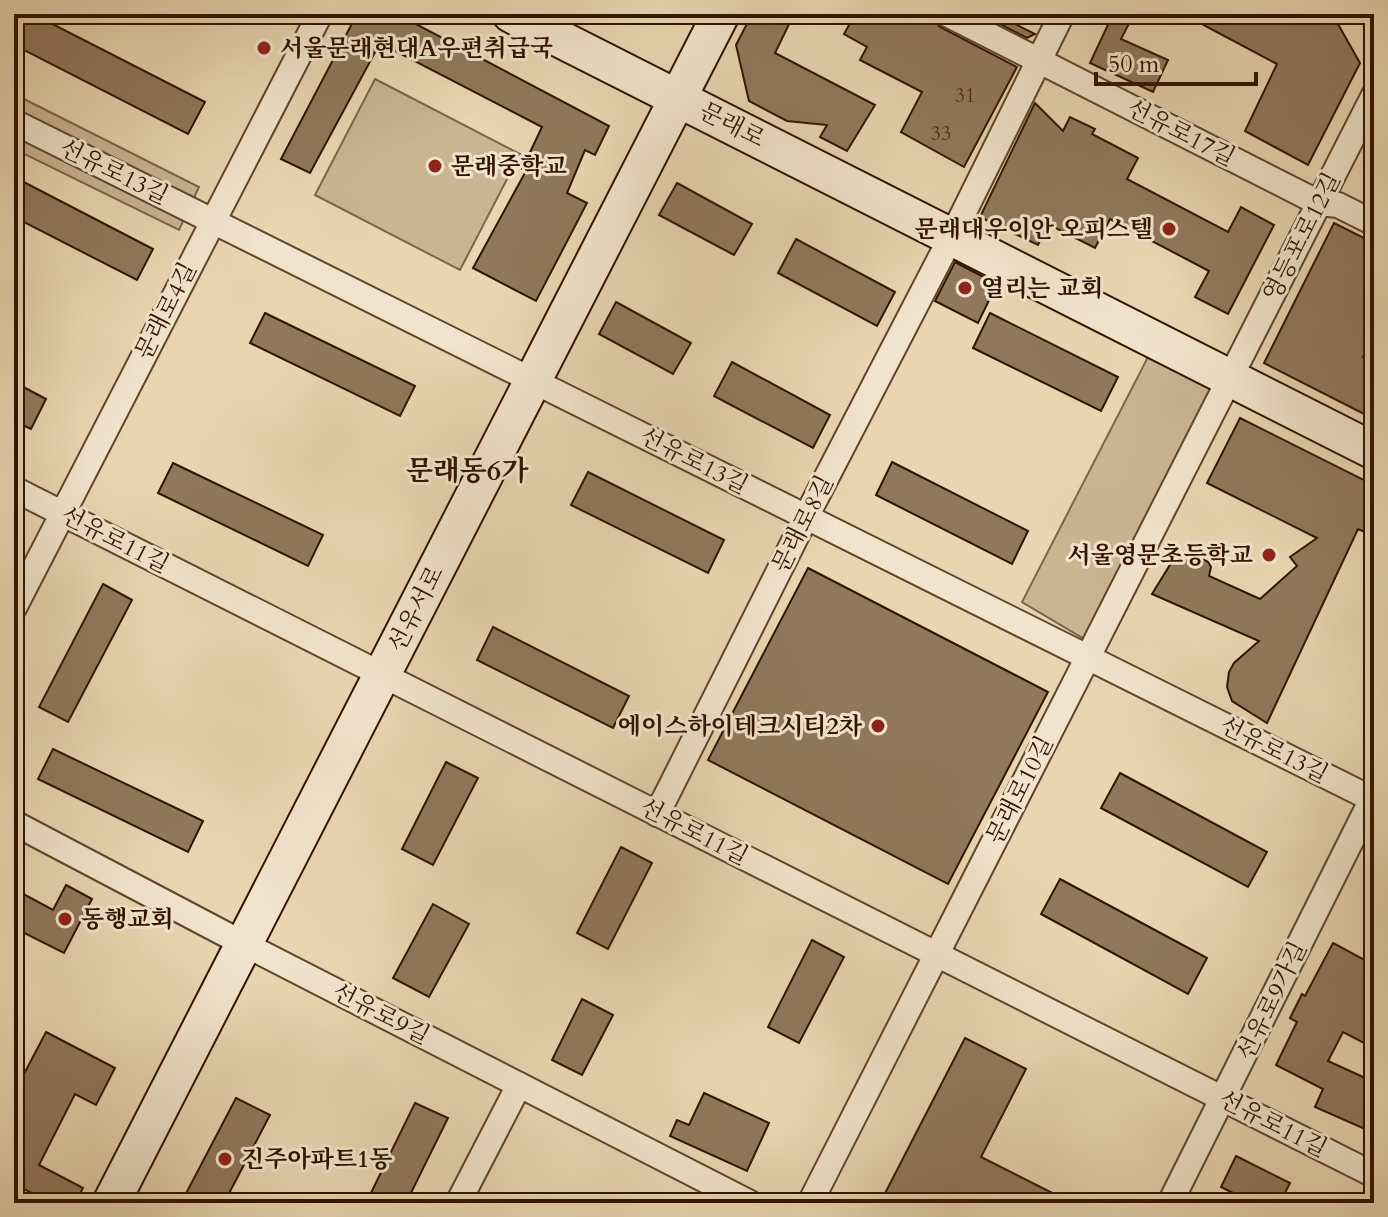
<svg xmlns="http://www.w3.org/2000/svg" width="1388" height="1217" font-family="Cardo,'Noto Serif KR',serif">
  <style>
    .green { fill: #cab592; stroke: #7e644a; stroke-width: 2 }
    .building { fill: #91785c; stroke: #321301; stroke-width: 2 }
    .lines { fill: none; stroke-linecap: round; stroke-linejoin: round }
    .street-casing { stroke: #60442d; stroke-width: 28 }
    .secondary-casing { stroke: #321301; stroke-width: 40 }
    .street { stroke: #f1e4cc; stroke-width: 24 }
    .secondary { stroke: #f1e4cc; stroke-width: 36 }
    .poi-dot { fill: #8f2418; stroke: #f1e4cc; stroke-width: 3 }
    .labels { text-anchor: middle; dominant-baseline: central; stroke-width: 6; stroke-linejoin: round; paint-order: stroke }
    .number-label { font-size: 20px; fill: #4a2c18 }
    .poi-label { font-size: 24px; font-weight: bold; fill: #321301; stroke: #f1e4cc; text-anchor: start }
    .street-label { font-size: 24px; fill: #321301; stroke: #f1e4cc }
    .quarter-label { font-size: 28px; font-weight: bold; fill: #321301; stroke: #f1e4cc }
  </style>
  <rect width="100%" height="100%" fill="#e9d6b0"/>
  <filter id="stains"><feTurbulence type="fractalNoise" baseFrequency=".0025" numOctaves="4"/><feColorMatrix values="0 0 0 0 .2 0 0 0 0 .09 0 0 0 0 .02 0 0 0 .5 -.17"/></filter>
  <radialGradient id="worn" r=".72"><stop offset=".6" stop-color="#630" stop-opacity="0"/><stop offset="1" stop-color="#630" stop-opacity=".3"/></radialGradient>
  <g class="green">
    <polygon points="375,79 520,154 460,270 315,195"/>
    <polygon points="14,94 199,187 179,230 14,149"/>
    <polygon points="1149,355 1216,389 1086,640 1022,602"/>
  </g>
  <g class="building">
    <polygon points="14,14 33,14 205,102 188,134 14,45"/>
    <polygon points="357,14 397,14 609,126 595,155 585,150 567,193 587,203 536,301 473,268 526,171 522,169 542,127 380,43 310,173 281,159"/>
    <polygon points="752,14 794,14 775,53 875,105 847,151 820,137 827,125 787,121 749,101 736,45"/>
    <polygon points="855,14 923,14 933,19 940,27 1017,67 964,167 901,132 922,92 860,60 867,47 844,34"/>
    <polygon points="981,14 995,14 1035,34 1027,38"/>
    <polygon points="1113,14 1134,14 1121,39 1168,60 1153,92 1090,63"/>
    <polygon points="1183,14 1328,14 1334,17 1360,63 1308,165 1245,131 1277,64"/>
    <polygon points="1035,103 1063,131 1070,117 1095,129 1092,134 1138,158 1127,179 1228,232 1241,207 1274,225 1228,314 1195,297 1209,271 1110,219 1095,248 1048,224 1038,245 980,217"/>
    <polygon points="14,177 153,249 137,280 14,217"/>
    <polygon points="677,183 752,224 734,255 659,215"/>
    <polygon points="1334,223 1374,243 1374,335 1363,357 1374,362 1374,419 1264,363"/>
    <polygon points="796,239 895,292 877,326 778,273"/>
    <polygon points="955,262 997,284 978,323 935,301"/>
    <polygon points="616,302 691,343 673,374 599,334"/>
    <polygon points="265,313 415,386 400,416 250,343"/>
    <polygon points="990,313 1118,377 1101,411 973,348"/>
    <polygon points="732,362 830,415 813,448 714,396"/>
    <polygon points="14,382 46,399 31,429 14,421"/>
    <polygon points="1240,418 1374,485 1374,536 1358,529 1267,723 1232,701 1227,687 1229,672 1234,663 1259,641 1152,594 1173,560 1178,556 1192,553 1208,562 1211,567 1209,576 1260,599 1297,566 1290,557 1317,538 1207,483"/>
    <polygon points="892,462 1028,531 1012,564 876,495"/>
    <polygon points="173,463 323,535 308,566 158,493"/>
    <polygon points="588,472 724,540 708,573 571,505"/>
    <polygon points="808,568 1048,692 948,884 708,760"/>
    <polygon points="103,584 132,600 68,722 39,707"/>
    <polygon points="493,627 629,696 613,728 477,660"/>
    <polygon points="53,749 203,821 188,852 38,779"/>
    <polygon points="446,762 478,778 433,865 402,849"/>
    <polygon points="1120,773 1267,852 1248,887 1101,808"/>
    <polygon points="621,847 652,863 608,949 577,933"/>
    <polygon points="1060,879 1207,958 1188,994 1041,914"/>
    <polygon points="66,885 92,899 64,953 14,928 14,889 53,910"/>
    <polygon points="433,904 469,924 429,997 393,978"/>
    <polygon points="812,940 844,957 799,1043 768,1027"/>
    <polygon points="1333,943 1374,965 1374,1048 1343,1032 1328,1061 1374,1082 1374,1133 1315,1107 1323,1089 1276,1065 1297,1022 1290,1018 1302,994 1305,996"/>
    <polygon points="582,999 613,1015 582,1075 552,1060"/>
    <polygon points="46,1032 115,1068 96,1105 75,1094 39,1165 83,1188 75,1203 51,1203 14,1184 14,1093"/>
    <polygon points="965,1038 1026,1069 981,1157 1072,1203 880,1203"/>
    <polygon points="704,1093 769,1123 747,1171 670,1136 677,1120 689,1125"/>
    <polygon points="236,1098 270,1115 224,1203 181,1203"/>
    <polygon points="415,1103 448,1118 406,1203 366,1203"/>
    <polygon points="1236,1156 1290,1183 1280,1203 1253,1203 1221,1187"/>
  </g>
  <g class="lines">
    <g class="street-casing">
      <g id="street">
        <polyline points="947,14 1319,203 1338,205 1374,223"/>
        <polyline points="14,122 1374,800"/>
        <polyline points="14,489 1374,1175"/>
        <polyline points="14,608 320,14"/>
        <polyline points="657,814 806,517 961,218 1062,14"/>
        <polyline points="14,823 244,944 750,1203"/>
        <polyline points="458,1203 519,1085"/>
        <polyline points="810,1203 1374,95"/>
        <polyline points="1170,1203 1372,799"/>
      </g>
    </g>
    <g class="secondary-casing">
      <g id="secondary">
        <polyline points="511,14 1374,451"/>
        <polyline points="111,1203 721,14"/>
      </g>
    </g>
    <use href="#street" class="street"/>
    <use href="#secondary" class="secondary"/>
  </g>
  <g class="poi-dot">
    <circle cx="264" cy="48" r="8"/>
    <circle cx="435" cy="166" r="8"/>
    <circle cx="1169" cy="229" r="8"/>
    <circle cx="965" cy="288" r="8"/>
    <circle cx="1269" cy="555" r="8"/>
    <circle cx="878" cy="726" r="8"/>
    <circle cx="65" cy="919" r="8"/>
    <circle cx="225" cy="1159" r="8"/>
  </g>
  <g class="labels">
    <g class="number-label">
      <text x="965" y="95">31</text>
      <text x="941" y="133">33</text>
    </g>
    <g class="poi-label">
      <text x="280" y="48">서울문래현대A우편취급국</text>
      <text x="451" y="166">문래중학교</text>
      <text x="1153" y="229" text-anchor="end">문래대우이안 오피스텔</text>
      <text x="981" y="288">열리는 교회</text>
      <text x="1253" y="555" text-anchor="end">서울영문초등학교</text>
      <text x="862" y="726" text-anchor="end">에이스하이테크시티2차</text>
      <text x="81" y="919">동행교회</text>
      <text x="241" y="1159">진주아파트1동</text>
    </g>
    <g class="street-label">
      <text transform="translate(732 125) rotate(27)">문래로</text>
      <text transform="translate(1181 133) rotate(27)">선유로17길</text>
      <text transform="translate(114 172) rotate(26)">선유로13길</text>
      <text transform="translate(1302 237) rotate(-63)">영등포로12길</text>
      <text transform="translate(166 311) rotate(-63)">문래로4길</text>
      <text transform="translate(694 461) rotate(27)">선유로13길</text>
      <text transform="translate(803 524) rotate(-63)">문래로8길</text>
      <text transform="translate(115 540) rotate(27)">선유로11길</text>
      <text transform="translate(416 609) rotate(-63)">선유서로</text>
      <text transform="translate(1274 750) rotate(27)">선유로13길</text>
      <text transform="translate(1020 790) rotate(-63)">문래로10길</text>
      <text transform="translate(694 832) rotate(27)">선유로11길</text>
      <text transform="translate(1272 1001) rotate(-64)">선유로9가길</text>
      <text transform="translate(381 1014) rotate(27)">선유로9길</text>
      <text transform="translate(1273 1124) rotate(27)">선유로11길</text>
    </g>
    <g class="quarter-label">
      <text x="467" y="471">문래동6가</text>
    </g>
  </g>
  <rect width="1388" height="1217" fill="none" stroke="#e9d6b0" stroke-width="48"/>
  <rect x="16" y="16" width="1356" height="1185" fill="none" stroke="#321301" stroke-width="4"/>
  <rect x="24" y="24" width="1340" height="1169" fill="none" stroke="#321301" stroke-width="2"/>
  <path d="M1096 72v12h160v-12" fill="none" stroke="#321301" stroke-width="4"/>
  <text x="1108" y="72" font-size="24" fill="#321301" stroke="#f1e4cc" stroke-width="6" paint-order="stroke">50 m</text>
  <rect width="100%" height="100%" filter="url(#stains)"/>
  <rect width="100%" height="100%" fill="url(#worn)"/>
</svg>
